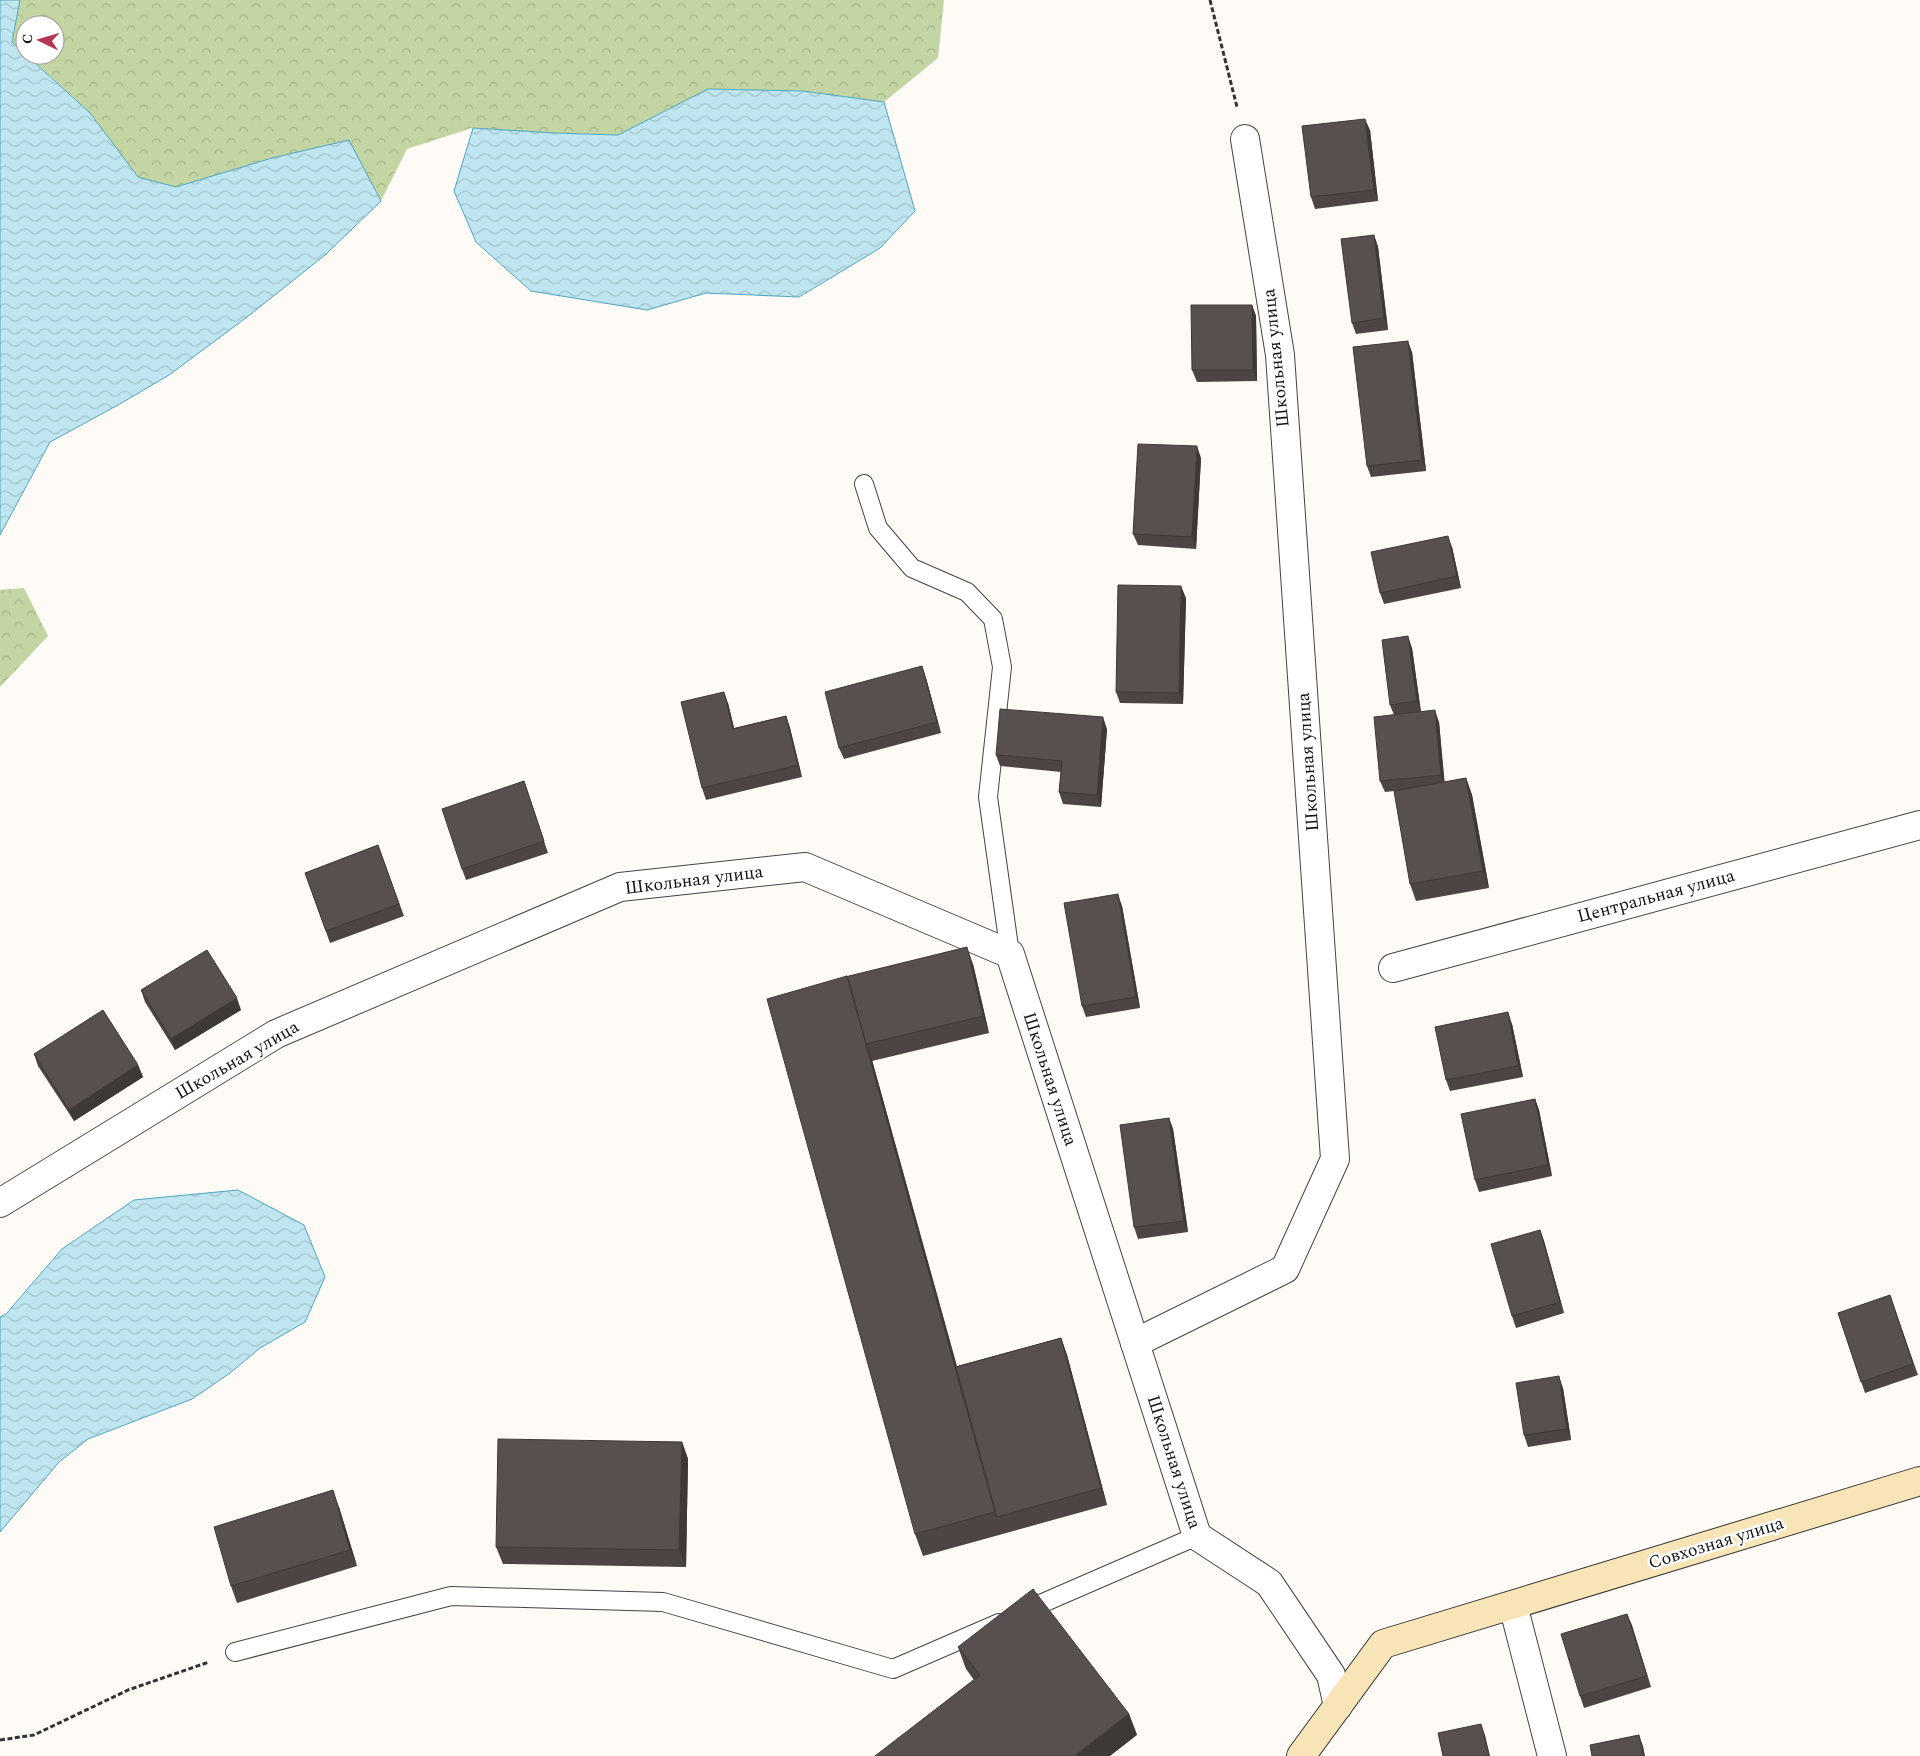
<svg xmlns="http://www.w3.org/2000/svg" width="1920" height="1756" font-family="Spectral,serif">
  <style>
    .forest { fill: url(#forest-crowns) }
    .water { fill: url(#water-waves); stroke: #4ea5c0 }
    .lines { fill: none; stroke-linecap: round; stroke-linejoin: round }
    .lane-casing { stroke: #444; stroke-width: 20 }
    .street-casing { stroke: #444; stroke-width: 30 }
    .secondary-casing { stroke: #333; stroke-width: 30 }
    .path { stroke: #333; stroke-width: 3; stroke-dasharray: 5 2.5; stroke-linecap: butt }
    .lane { stroke: #fff; stroke-width: 18 }
    .street { stroke: #fff; stroke-width: 28 }
    .secondary { stroke: #f7e5b8; stroke-width: 28 }
    .wall { fill: #4c4543 }
    .shaded-wall { fill: #3e3837 }
    .building { fill: #58504e; stroke: #3e3837 }
    .labels { text-anchor: middle; dominant-baseline: central; stroke-width: 5; stroke-linejoin: round; paint-order: stroke }
    .street-label { font-size: 18px; fill: #111; stroke: #fff }
  </style>
  <defs>
    <pattern id="forest-crowns" width="20" height="18" patternUnits="userSpaceOnUse" patternTransform="scale(1.25)"><rect width="20" height="18" fill="#c2d5a3"/><path d="M2 6a3 3 0 1 1 6 0M12 15a3 3 0 1 1 6 0" fill="none" stroke="#a6b68b"/></pattern>
    <pattern id="water-waves" width="16" height="10" patternUnits="userSpaceOnUse" patternTransform="scale(1.25)"><rect width="16" height="10" fill="#bfe6f0"/><path d="M0 5q4-4 8 0t8 0" fill="none" stroke="#a3c4cd"/></pattern>
  </defs>
  <rect width="100%" height="100%" fill="#fefbf6"/>
  <g class="forest">
    <polygon points="20,0 944,0 938,58 884,102 803,91 709,89 618,135 554,133 472,128 407,149 381,201 348,140 272,158 176,187 138,177 90,113 27,55 55,55 55,25 25,25 25,53 12,42"/>
    <polygon points="24,588 48,636 0,687 0,590"/>
  </g>
  <g class="water">
    <polygon points="0,0 20,0 12,42 90,113 138,177 176,187 272,158 349,140 381,201 325,255 247,317 169,375 118,405 50,442 0,535"/>
    <polygon points="708,89 803,91 884,102 915,211 880,248 799,297 706,293 647,310 531,291 476,242 454,191 473,128 554,133 618,135"/>
    <polygon points="238,1190 304,1225 325,1277 305,1322 260,1348 230,1373 192,1399 88,1439 59,1462 0,1532 0,1317 6,1314 62,1249 134,1200"/>
  </g>
  <g class="lines">
    <g class="lane-casing">
      <g id="lane">
        <polyline points="864,484 878,528 912,568 967,592 993,619 1002,667 988,797 1010,954"/>
        <polyline points="1022,1612 1197,1536"/>
        <polyline points="235,1652 451,1596 663,1602 893,1669 999,1623"/>
      </g>
    </g>
    <g class="street-casing">
      <g id="street">
        <polyline points="1393,968 1920,825"/>
        <polyline points="0,1203 276,1034 620,887 805,867 1010,954 1197,1536 1269,1583 1331,1675 1338,1706"/>
        <polyline points="1135,1343 1285,1269 1335,1159 1280,355 1245,139"/>
        <polyline points="1513,1605 1552,1756"/>
      </g>
    </g>
    <g class="secondary-casing">
      <polyline id="secondary" points="1301,1756 1383,1644 1920,1481"/>
    </g>
    <g class="path">
      <polyline points="1210,0 1237,107"/>
      <polyline points="0,1740 34,1735 128,1690 209,1662"/>
    </g>
    <use href="#lane" class="lane"/>
    <use href="#street" class="street"/>
    <use href="#secondary" class="secondary"/>
  </g>
  <g class="wall">
    <polygon points="1370,130 1378,201 1315,209 1311,197"/>
    <polygon points="1374,235 1378,247 1388,330 1356,334 1352,323"/>
    <polygon points="1252,305 1256,316 1257,381 1197,382 1192,370"/>
    <polygon points="1412,352 1426,471 1371,477 1367,466"/>
    <polygon points="1201,458 1196,549 1138,545 1133,534"/>
    <polygon points="1452,547 1461,588 1384,604 1380,593"/>
    <polygon points="1186,598 1183,704 1120,703 1116,692"/>
    <polygon points="1412,648 1421,712 1439,722 1444,782 1466,778 1472,795 1489,888 1416,901 1410,884 1394,791 1385,792 1380,781 1394,715 1390,705"/>
    <polygon points="922,666 926,678 941,733 844,759 839,748"/>
    <polygon points="728,703 734,728 786,716 790,728 802,777 706,800 702,788"/>
    <polygon points="1107,729 1101,807 1063,804 1059,792 1061,772 1000,766 996,755"/>
    <polygon points="524,781 548,853 466,880 462,869"/>
    <polygon points="378,845 404,916 330,943 305,873"/>
    <polygon points="1122,906 1140,1008 1086,1017 1082,1006"/>
    <polygon points="973,964 989,1033 872,1061 872,1060 957,1366 1061,1338 1067,1355 1107,1505 923,1556 915,1534 845,977"/>
    <polygon points="141,990 241,1010 175,1050 145,1002"/>
    <polygon points="1512,1024 1523,1077 1450,1091 1446,1080"/>
    <polygon points="34,1054 138,1065 143,1077 74,1121 38,1066"/>
    <polygon points="1535,1099 1539,1110 1552,1176 1479,1192 1475,1180"/>
    <polygon points="1169,1118 1173,1129 1188,1232 1138,1239 1134,1227"/>
    <polygon points="1540,1230 1544,1241 1564,1313 1516,1328 1512,1316"/>
    <polygon points="1890,1295 1918,1375 1865,1393 1838,1313"/>
    <polygon points="1563,1388 1571,1440 1528,1447 1524,1435"/>
    <polygon points="682,1442 688,1459 686,1567 503,1564 496,1547"/>
    <polygon points="339,1507 357,1566 237,1603 231,1586"/>
    <polygon points="1627,1614 1651,1687 1584,1708 1580,1696"/>
    <polygon points="958,1647 1129,1714 1137,1735 974,1680 966,1669"/>
  </g>
  <g class="shaded-wall">
    <polygon points="1365,119 1370,130 1378,201 1374,190"/>
    <polygon points="1374,235 1378,247 1388,330 1384,318"/>
    <polygon points="1252,305 1256,316 1257,381 1253,370"/>
    <polygon points="1408,341 1412,352 1426,471 1422,460"/>
    <polygon points="1197,446 1201,458 1196,549 1192,537"/>
    <polygon points="1448,536 1452,547 1461,588 1457,576"/>
    <polygon points="1181,586 1186,598 1183,704 1179,693"/>
    <polygon points="1408,636 1412,648 1421,713 1417,701"/>
    <polygon points="922,666 926,678 941,733 937,722"/>
    <polygon points="724,692 728,703 737,740 733,729"/>
    <polygon points="1435,710 1439,722 1445,786 1441,775"/>
    <polygon points="786,716 790,728 802,777 798,765"/>
    <polygon points="1103,717 1107,729 1101,807 1097,795"/>
    <polygon points="1466,778 1472,795 1489,888 1483,871"/>
    <polygon points="1118,894 1122,906 1140,1008 1136,997"/>
    <polygon points="967,947 973,964 989,1033 983,1016"/>
    <polygon points="847,976 866,1044 872,1060 998,1517 997,1517"/>
    <polygon points="237,998 241,1010 175,1050 171,1039"/>
    <polygon points="1508,1012 1512,1024 1523,1077 1518,1066"/>
    <polygon points="138,1065 143,1077 74,1121 69,1110"/>
    <polygon points="1535,1099 1539,1110 1552,1176 1548,1165"/>
    <polygon points="1169,1118 1173,1129 1188,1232 1184,1221"/>
    <polygon points="1540,1230 1544,1241 1564,1313 1560,1302"/>
    <polygon points="1061,1338 1067,1355 1107,1505 1101,1488"/>
    <polygon points="1559,1376 1563,1388 1571,1440 1567,1429"/>
    <polygon points="682,1442 688,1459 686,1567 679,1550"/>
    <polygon points="333,1490 339,1507 357,1566 350,1550"/>
    <polygon points="1627,1614 1632,1625 1651,1687 1647,1676"/>
    <polygon points="1129,1714 1137,1735 1110,1756 1074,1756"/>
    <polygon points="1481,1724 1485,1735 1490,1756 1489,1756"/>
    <polygon points="1639,1735 1643,1746 1645,1756 1643,1756"/>
  </g>
  <g class="building">
    <polygon points="1365,119 1374,190 1311,197 1302,126"/>
    <polygon points="1374,235 1384,318 1352,323 1341,239"/>
    <polygon points="1191,305 1252,305 1253,370 1192,370"/>
    <polygon points="1408,341 1422,460 1367,466 1353,347"/>
    <polygon points="1138,444 1197,446 1192,537 1133,534"/>
    <polygon points="1448,536 1457,576 1380,593 1371,552"/>
    <polygon points="1118,585 1181,586 1179,693 1116,692"/>
    <polygon points="1408,636 1417,701 1390,705 1382,640"/>
    <polygon points="922,666 937,722 839,748 825,692"/>
    <polygon points="724,692 733,729 786,716 798,765 702,788 681,702"/>
    <polygon points="1000,709 1103,717 1097,795 1059,792 1062,761 996,755"/>
    <polygon points="1435,710 1441,775 1380,781 1374,717"/>
    <polygon points="1466,778 1483,871 1410,884 1394,791"/>
    <polygon points="524,781 544,841 462,869 442,809"/>
    <polygon points="378,845 399,904 326,931 305,873"/>
    <polygon points="1118,894 1136,997 1082,1006 1064,903"/>
    <polygon points="967,947 983,1016 866,1044 849,981 847,976 845,977"/>
    <polygon points="207,950 237,998 171,1039 141,990"/>
    <polygon points="847,976 995,1512 915,1534 767,999"/>
    <polygon points="103,1010 138,1065 69,1110 34,1054"/>
    <polygon points="1508,1012 1518,1066 1446,1080 1435,1027"/>
    <polygon points="1535,1099 1548,1165 1475,1180 1461,1114"/>
    <polygon points="1169,1118 1184,1221 1134,1227 1120,1125"/>
    <polygon points="1540,1230 1560,1302 1512,1316 1491,1244"/>
    <polygon points="1890,1295 1913,1364 1861,1382 1838,1313"/>
    <polygon points="1061,1338 1101,1488 997,1517 956,1367"/>
    <polygon points="1559,1376 1567,1429 1524,1435 1516,1383"/>
    <polygon points="498,1439 682,1442 679,1550 496,1547"/>
    <polygon points="333,1490 350,1550 231,1586 214,1527"/>
    <polygon points="1033,1589 1129,1714 1074,1756 875,1756 980,1675 958,1647"/>
    <polygon points="1627,1614 1647,1676 1580,1696 1561,1634"/>
    <polygon points="1481,1724 1489,1756 1443,1756 1438,1733"/>
    <polygon points="1639,1735 1643,1756 1592,1756 1590,1745"/>
  </g>
  <g class="labels">
    <g class="street-label">
      <text transform="translate(1276 358) rotate(-96)">Школьная улица</text>
      <text transform="translate(1308 762) rotate(-94)">Школьная улица</text>
      <text transform="translate(694 880) rotate(-7)">Школьная улица</text>
      <text transform="translate(1656 896) rotate(-15)">Центральная улица</text>
      <text transform="translate(237 1060) rotate(-30)">Школьная улица</text>
      <text transform="translate(1050 1079) rotate(72)">Школьная улица</text>
      <text transform="translate(1174 1462) rotate(72)">Школьная улица</text>
      <text transform="translate(1716 1543) rotate(-17)">Совхозная улица</text>
    </g>
  </g>
  <g transform="translate(40 40) rotate(275)"><circle r="24" fill="#ffffff" stroke="#a0a0a0"/>
  <path d="M0-4L9 19L0 12L-9 19Z" fill="#b33752"/>
  <text y="-8" font-size="14" font-weight="bold" text-anchor="middle" fill="#111111">С</text>
  </g>
</svg>
